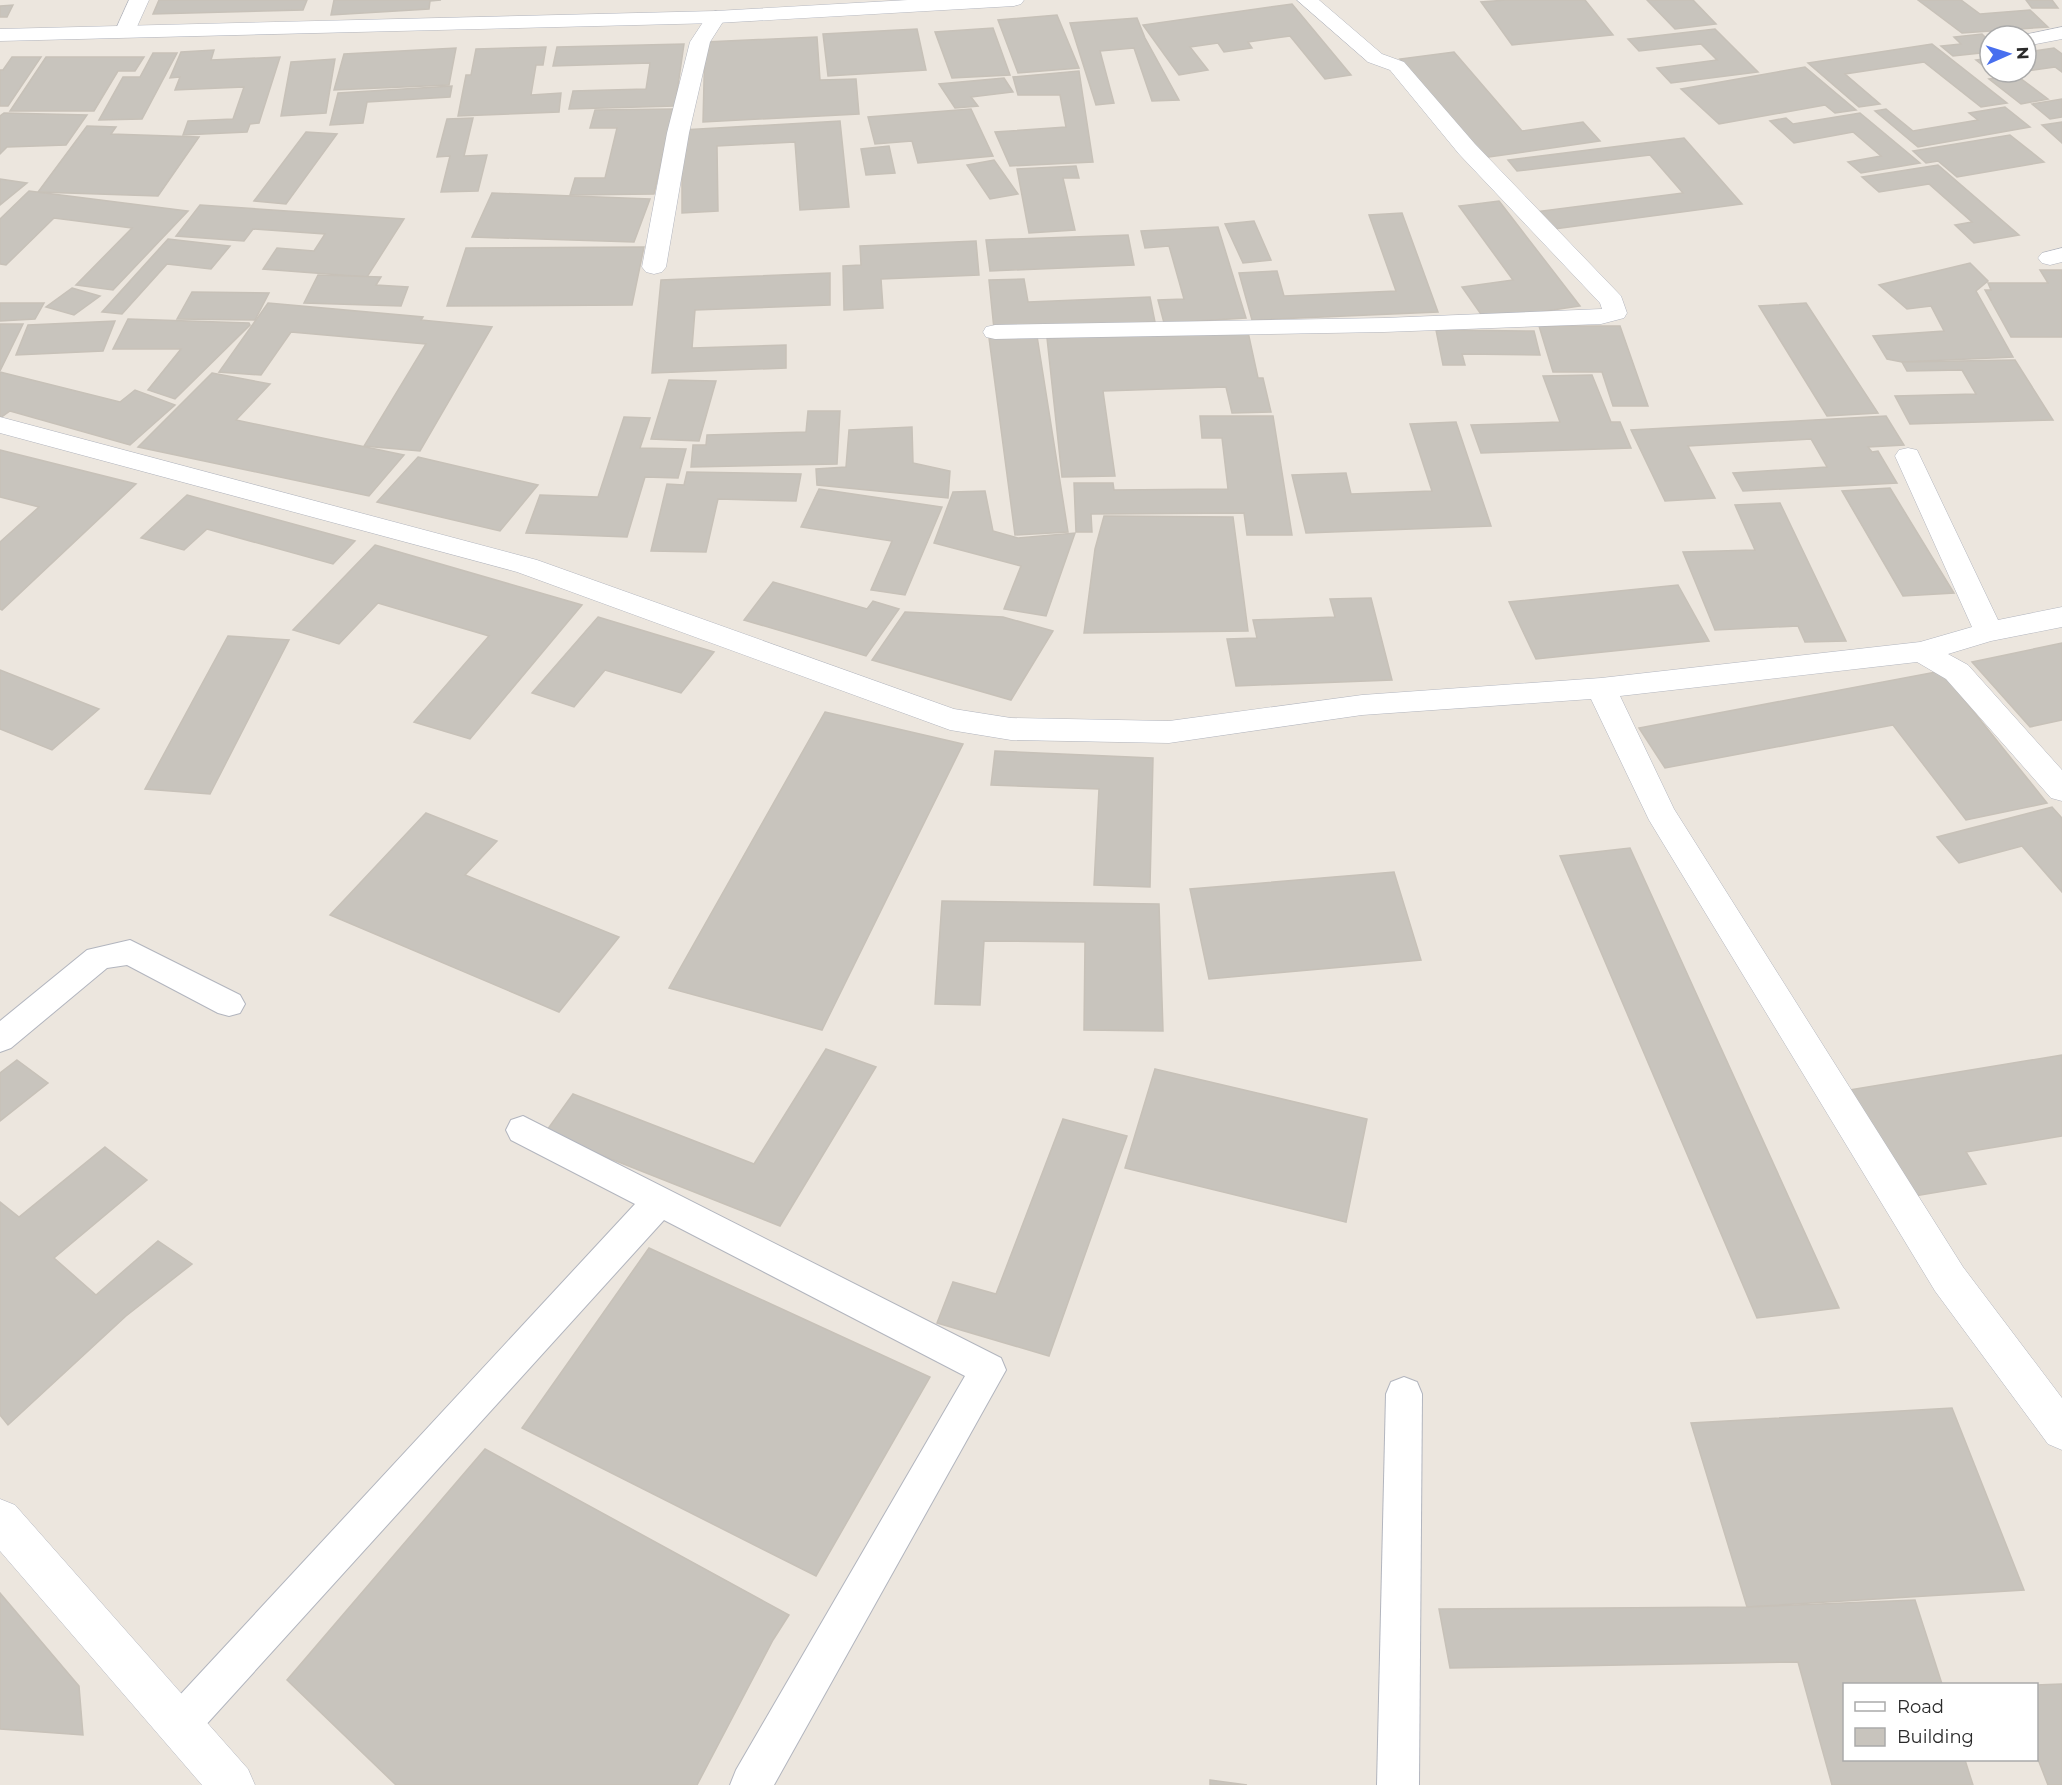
<svg xmlns="http://www.w3.org/2000/svg" width="2062" height="1785" font-family="Montserrat,sans-serif">
  <style>
    .building { fill: #c8c4bd; stroke: #c7c1b8; stroke-width: 1.5 }
    .lines { fill: none; stroke-linecap: round; stroke-linejoin: round }
    .lane-casing { stroke: #b2b5be; stroke-width: 2 }
    .street-casing { stroke: #b2b5be; stroke-width: 1 }
    .secondary-casing { stroke: #b2b5be; stroke-width: 1 }
    .lane { fill: #fff; fill-rule: evenodd }
    .street { fill: #fff; fill-rule: evenodd }
    .secondary { fill: #fff; fill-rule: evenodd }
  </style>
  <rect width="100%" height="100%" fill="#ece6de"/>
  <g class="building">
    <polygon points="159,0 307,0 303,10 153,14"/>
    <polygon points="334,0 441,0 430,1 429,9 331,15"/>
    <polygon points="1506,0 1585,0 1613,35 1512,45 1481,2"/>
    <polygon points="1647,0 1693,0 1716,24 1675,29"/>
    <polygon points="1918,0 1961,0 1980,14 2030,10 2048,27 1962,33"/>
    <polygon points="2026,0 2052,0 2058,8 2032,8"/>
    <polygon points="1292,4 1351,75 1325,79 1290,36 1248,42 1252,48 1224,52 1218,43 1190,47 1208,70 1179,75 1143,25"/>
    <polygon points="13,5 7,17 0,17 0,6"/>
    <polygon points="1057,15 1079,68 1018,73 998,20"/>
    <polygon points="1137,18 1145,38 1179,100 1152,101 1134,48 1100,51 1114,103 1096,105 1070,23"/>
    <polygon points="993,28 1010,75 952,78 935,32"/>
    <polygon points="917,29 926,70 828,76 823,34"/>
    <polygon points="1715,29 1758,72 1671,83 1657,68 1717,60 1701,44 1639,51 1628,39"/>
    <polygon points="1982,34 1990,42 1990,52 1953,56 1941,46 1961,44 1954,37"/>
    <polygon points="817,37 820,80 856,79 859,114 703,122 705,42"/>
    <polygon points="684,44 675,106 569,109 573,91 646,89 650,63 553,66 557,47"/>
    <polygon points="1932,44 2007,103 1981,107 1924,62 1845,74 1880,104 1859,107 1808,63"/>
    <polygon points="546,47 543,65 536,65 531,95 561,93 559,112 458,116 466,75 471,75 476,49"/>
    <polygon points="456,48 449,85 334,90 344,54"/>
    <polygon points="2054,48 2062,54 2062,72 2055,67 2026,71 2026,52"/>
    <polygon points="214,50 211,60 280,57 259,123 250,124 247,132 183,135 188,121 233,119 244,87 175,90 180,77 170,78 181,52"/>
    <polygon points="1454,52 1522,131 1583,122 1600,141 1482,158 1400,59"/>
    <polygon points="153,53 177,53 142,119 99,120 123,77 140,77"/>
    <polygon points="12,57 41,57 8,106 0,106 0,70 3,70"/>
    <polygon points="46,57 144,57 135,71 118,71 94,111 10,111"/>
    <polygon points="1990,58 1990,71 1976,60"/>
    <polygon points="335,59 326,113 281,116 291,62"/>
    <polygon points="1805,67 1856,110 1835,113 1825,105 1719,124 1681,89"/>
    <polygon points="1079,71 1093,162 1010,166 995,132 1066,127 1060,95 1018,95 1013,77"/>
    <polygon points="2016,75 2048,99 2021,104 1989,79"/>
    <polygon points="1004,78 1013,92 971,97 978,106 955,108 939,84"/>
    <polygon points="452,86 450,97 367,102 363,123 330,125 338,93"/>
    <polygon points="2062,99 2062,117 2050,119 2032,104"/>
    <polygon points="2005,107 2030,127 1918,147 1875,111 1886,109 1913,131 1978,120 1969,113"/>
    <polygon points="673,109 654,194 570,195 575,178 605,178 617,128 590,128 595,110"/>
    <polygon points="971,109 993,156 918,163 912,141 875,144 868,117"/>
    <polygon points="4,113 87,115 66,145 7,147 0,154 0,116"/>
    <polygon points="1860,113 1920,163 1861,173 1848,162 1881,156 1853,132 1794,143 1770,121 1786,118 1793,124"/>
    <polygon points="473,118 464,156 487,155 478,191 441,192 450,156 437,157 447,119"/>
    <polygon points="840,121 849,207 800,210 795,142 717,146 718,211 682,213 682,130"/>
    <polygon points="2062,122 2062,143 2042,125"/>
    <polygon points="87,126 116,127 111,134 199,137 158,196 38,192"/>
    <polygon points="306,132 337,134 286,204 254,201"/>
    <polygon points="2010,135 2044,162 1957,177 1938,161 1926,163 1913,151"/>
    <polygon points="1684,138 1742,204 1547,230 1534,212 1683,193 1650,155 1517,171 1508,160"/>
    <polygon points="889,146 895,173 866,175 861,149"/>
    <polygon points="994,160 1018,194 990,199 967,165"/>
    <polygon points="1938,165 2019,235 1974,243 1955,225 1972,222 1929,184 1879,192 1862,177"/>
    <polygon points="1076,166 1079,178 1063,178 1075,230 1029,233 1017,169"/>
    <polygon points="0,179 27,183 0,205"/>
    <polygon points="29,191 188,211 113,290 76,285 132,228 54,218 6,265 0,264 0,219"/>
    <polygon points="492,193 650,199 634,242 472,237"/>
    <polygon points="1499,201 1580,306 1485,320 1462,287 1513,280 1459,206"/>
    <polygon points="200,205 404,219 367,277 263,269 277,248 314,251 325,234 253,229 244,241 176,236"/>
    <polygon points="1402,213 1438,312 1252,320 1239,273 1277,271 1284,296 1396,291 1369,215"/>
    <polygon points="1254,221 1271,260 1243,263 1225,224"/>
    <polygon points="1218,227 1246,318 1164,323 1158,300 1184,299 1169,246 1145,248 1141,231"/>
    <polygon points="1128,235 1134,265 990,271 986,240"/>
    <polygon points="168,239 230,246 211,269 167,264 122,314 102,312"/>
    <polygon points="976,241 979,275 881,279 883,308 844,310 843,266 861,265 860,246"/>
    <polygon points="644,247 632,305 447,306 466,248"/>
    <polygon points="1970,263 1988,281 1976,291 2013,357 1902,362 1887,359 1873,336 1944,331 1931,306 1907,309 1879,285"/>
    <polygon points="2040,270 2062,270 2062,337 2011,337 1985,290 1991,290 1988,283 2048,283"/>
    <polygon points="830,273 830,305 695,310 692,348 786,345 786,368 652,373 661,280"/>
    <polygon points="318,275 381,277 376,285 408,287 401,306 304,303"/>
    <polygon points="1024,279 1028,302 1150,297 1155,322 994,329 989,280"/>
    <polygon points="72,288 100,296 74,315 46,307"/>
    <polygon points="192,292 269,293 255,320 177,319"/>
    <polygon points="0,303 44,303 35,319 0,321"/>
    <polygon points="268,303 423,317 421,320 492,327 420,451 364,446 426,344 291,332 261,375 219,372"/>
    <polygon points="1806,303 1878,413 1827,416 1759,306"/>
    <polygon points="128,319 249,323 250,325 175,399 148,390 181,349 113,349"/>
    <polygon points="115,321 103,351 16,355 28,325"/>
    <polygon points="0,324 23,324 0,371"/>
    <polygon points="1539,326 1620,326 1648,406 1613,406 1602,372 1553,372"/>
    <polygon points="1436,330 1534,331 1540,355 1462,354 1465,365 1443,365"/>
    <polygon points="1248,332 1258,378 1263,378 1271,412 1232,413 1226,387 1103,391 1115,476 1062,477 1047,338"/>
    <polygon points="1037,336 1068,532 1015,535 989,338"/>
    <polygon points="2015,360 2053,420 1910,424 1895,396 1976,394 1962,370 1907,371 1902,362"/>
    <polygon points="0,372 120,402 135,390 175,405 130,445 10,411 0,418"/>
    <polygon points="212,373 270,384 236,420 404,455 369,496 138,447"/>
    <polygon points="1592,375 1611,422 1620,422 1631,448 1481,453 1471,425 1560,422 1543,376"/>
    <polygon points="669,380 716,381 699,441 651,439"/>
    <polygon points="808,411 840,411 837,464 691,467 693,445 706,445 707,435 806,432"/>
    <polygon points="1200,416 1273,416 1292,535 1247,535 1244,513 1091,514 1092,532 1076,532 1074,483 1113,483 1114,490 1228,489 1222,438 1202,438"/>
    <polygon points="1886,416 1904,445 1868,447 1872,452 1878,451 1897,483 1743,491 1733,473 1827,467 1811,439 1688,446 1715,498 1665,501 1631,430"/>
    <polygon points="624,417 650,418 640,448 686,449 678,478 645,477 627,537 526,533 540,495 598,497"/>
    <polygon points="1456,422 1491,526 1306,533 1292,475 1346,473 1351,494 1432,491 1410,424"/>
    <polygon points="912,427 913,463 950,471 948,498 817,485 816,469 846,467 849,430"/>
    <polygon points="0,450 136,484 2,610 0,609 0,542 39,507 0,497"/>
    <polygon points="418,457 538,485 500,531 377,502"/>
    <polygon points="687,472 801,474 796,501 718,499 706,552 651,551 667,484 684,485"/>
    <polygon points="1890,488 1954,593 1903,596 1842,491"/>
    <polygon points="819,489 942,507 905,595 871,590 892,541 801,527"/>
    <polygon points="985,491 993,531 1018,538 1075,533 1046,616 1004,609 1021,566 934,543 953,492"/>
    <polygon points="187,495 355,541 333,564 207,529 184,550 141,538"/>
    <polygon points="1780,503 1846,641 1805,642 1798,626 1715,630 1683,552 1755,550 1735,505"/>
    <polygon points="1104,516 1233,517 1248,631 1084,633 1095,549"/>
    <polygon points="375,545 582,605 470,739 414,722 489,636 378,603 339,644 293,630"/>
    <polygon points="773,582 867,609 873,601 899,609 866,656 744,620"/>
    <polygon points="1678,585 1709,641 1536,659 1509,602"/>
    <polygon points="1371,598 1392,680 1236,686 1227,639 1257,638 1253,620 1335,617 1330,599"/>
    <polygon points="905,612 1003,617 1053,631 1011,700 872,660"/>
    <polygon points="598,617 714,652 681,693 605,670 574,707 532,693"/>
    <polygon points="228,636 289,640 210,794 145,789"/>
    <polygon points="2062,643 2062,720 2030,727 1972,662"/>
    <polygon points="0,670 99,709 52,750 0,729"/>
    <polygon points="1941,671 2047,803 1966,820 1893,725 1665,768 1639,728"/>
    <polygon points="825,712 963,744 822,1030 669,988"/>
    <polygon points="995,751 1153,758 1150,887 1094,885 1099,789 991,785"/>
    <polygon points="2052,807 2062,818 2062,892 2022,846 1959,863 1937,837"/>
    <polygon points="426,813 497,841 465,875 619,937 559,1012 330,915"/>
    <polygon points="1630,848 1839,1308 1757,1318 1560,856"/>
    <polygon points="1394,872 1421,960 1209,979 1190,889"/>
    <polygon points="942,901 1159,904 1163,1031 1084,1030 1085,942 984,941 980,1005 935,1004"/>
    <polygon points="826,1049 876,1067 780,1226 545,1133 573,1094 754,1164"/>
    <polygon points="2062,1055 2062,1136 1966,1152 1986,1184 1903,1198 1843,1091"/>
    <polygon points="17,1060 48,1083 0,1121 0,1073"/>
    <polygon points="1155,1069 1367,1119 1346,1222 1125,1168"/>
    <polygon points="1063,1119 1127,1136 1049,1356 937,1323 953,1282 996,1294"/>
    <polygon points="105,1147 147,1180 54,1258 96,1295 158,1241 192,1264 126,1316 8,1425 0,1415 0,1202 19,1217"/>
    <polygon points="649,1248 930,1377 816,1576 522,1428"/>
    <polygon points="1952,1408 2024,1590 1747,1607 1691,1423"/>
    <polygon points="485,1449 789,1615 773,1640 697,1785 396,1785 287,1680"/>
    <polygon points="0,1593 79,1686 83,1735 0,1729"/>
    <polygon points="1915,1600 1942,1684 1844,1684 1844,1760 1965,1760 1973,1785 1832,1785 1798,1662 1450,1668 1439,1609 1747,1607"/>
    <polygon points="2062,1684 2062,1785 2048,1785 2036,1754 2036,1685"/>
    <polygon points="1210,1780 1247,1785 1210,1785"/>
  </g>
  <g class="lines">
    <g class="lane-casing">
      <g id="lane">
        <polygon points="130,940 240,995 245,1004 240,1013 229,1016 218,1013 127,965 107,968 11,1048 0,1052 0,1021 87,950"/>
        <polygon points="523,1116 1001,1358 1006,1370 774,1785 730,1785 736,1770 965,1376 664,1220 194,1738 180,1744 166,1738 160,1724 166,1710 635,1204 511,1140 506,1130 511,1120"/>
        <polygon points="1404,1377 1417,1382 1422,1394 1419,1785 1377,1785 1386,1394 1391,1382"/>
      </g>
    </g>
    <g class="street-casing">
      <g id="street">
        <polygon points="129,0 149,0 135,31 132,35 125,37 118,35 115,31"/>
        <polygon points="1297,0 1319,0 1382,54 1404,62 1475,144 1621,296 1627,313 1624,318 1601,324 1384,332 995,339 986,337 983,332 986,327 995,325 1384,318 1602,309 1600,303 1459,154 1390,70 1368,62"/>
        <polygon points="716,11 723,13 726,17 710,42 689,133 666,267 662,272 654,274 646,272 642,267 667,133 690,42 709,13"/>
        <polygon points="2062,27 2062,39 2026,46 2026,36 2018,36"/>
        <polygon points="2062,248 2062,262 2050,265 2042,263 2038,258 2042,253"/>
        <polygon points="0,417 537,560 954,709 1011,718 1169,721 1362,695 1601,678 1920,642 1972,627 1895,456 1899,450 1908,448 1917,450 1998,620 2062,607 2062,627 1991,641 1948,654 1968,665 2062,770 2062,801 2051,798 1946,679 1917,662 1620,696 1674,809 1963,1267 2062,1398 2062,1450 2048,1444 1935,1291 1649,820 1591,699 1362,715 1169,743 1011,740 950,730 517,572 0,433"/>
        <polygon points="0,1499 15,1505 248,1769 255,1785 202,1785 0,1551"/>
      </g>
    </g>
    <g class="secondary-casing">
      <polygon id="secondary" points="908,0 1024,0 1021,4 1014,6 716,23 0,41 0,29 716,11"/>
    </g>
    <use href="#lane" class="lane"/>
    <use href="#street" class="street"/>
    <use href="#secondary" class="secondary"/>
  </g>
  <rect x="1843" y="1683" width="195" height="78" fill="#ffffff" stroke="#aaaaaa" stroke-width="1.5"/>
  <rect x="1855" y="1702" width="30" height="9" fill="#ffffff" stroke="#aaaaaa" stroke-width="1.5"/>
  <text x="1897" y="1713" font-size="18" fill="#2b2b2b">Road</text>
  <rect x="1855" y="1728" width="30" height="18" fill="#c8c4bd" stroke="#aaaaaa" stroke-width="1.5"/>
  <text x="1897" y="1743" font-size="18" fill="#2b2b2b">Building</text>
  <g transform="translate(2008 54) rotate(87)"><circle r="28" fill="#ffffff" stroke="#aaaaaa" stroke-width="1.5"/>
  <path d="M0-4.5L10 22L0 15L-10 22Z" fill="#486fef"/>
  <text y="-9" font-size="16" font-weight="bold" text-anchor="middle" fill="#2b2b2b">N</text>
  </g>
</svg>
